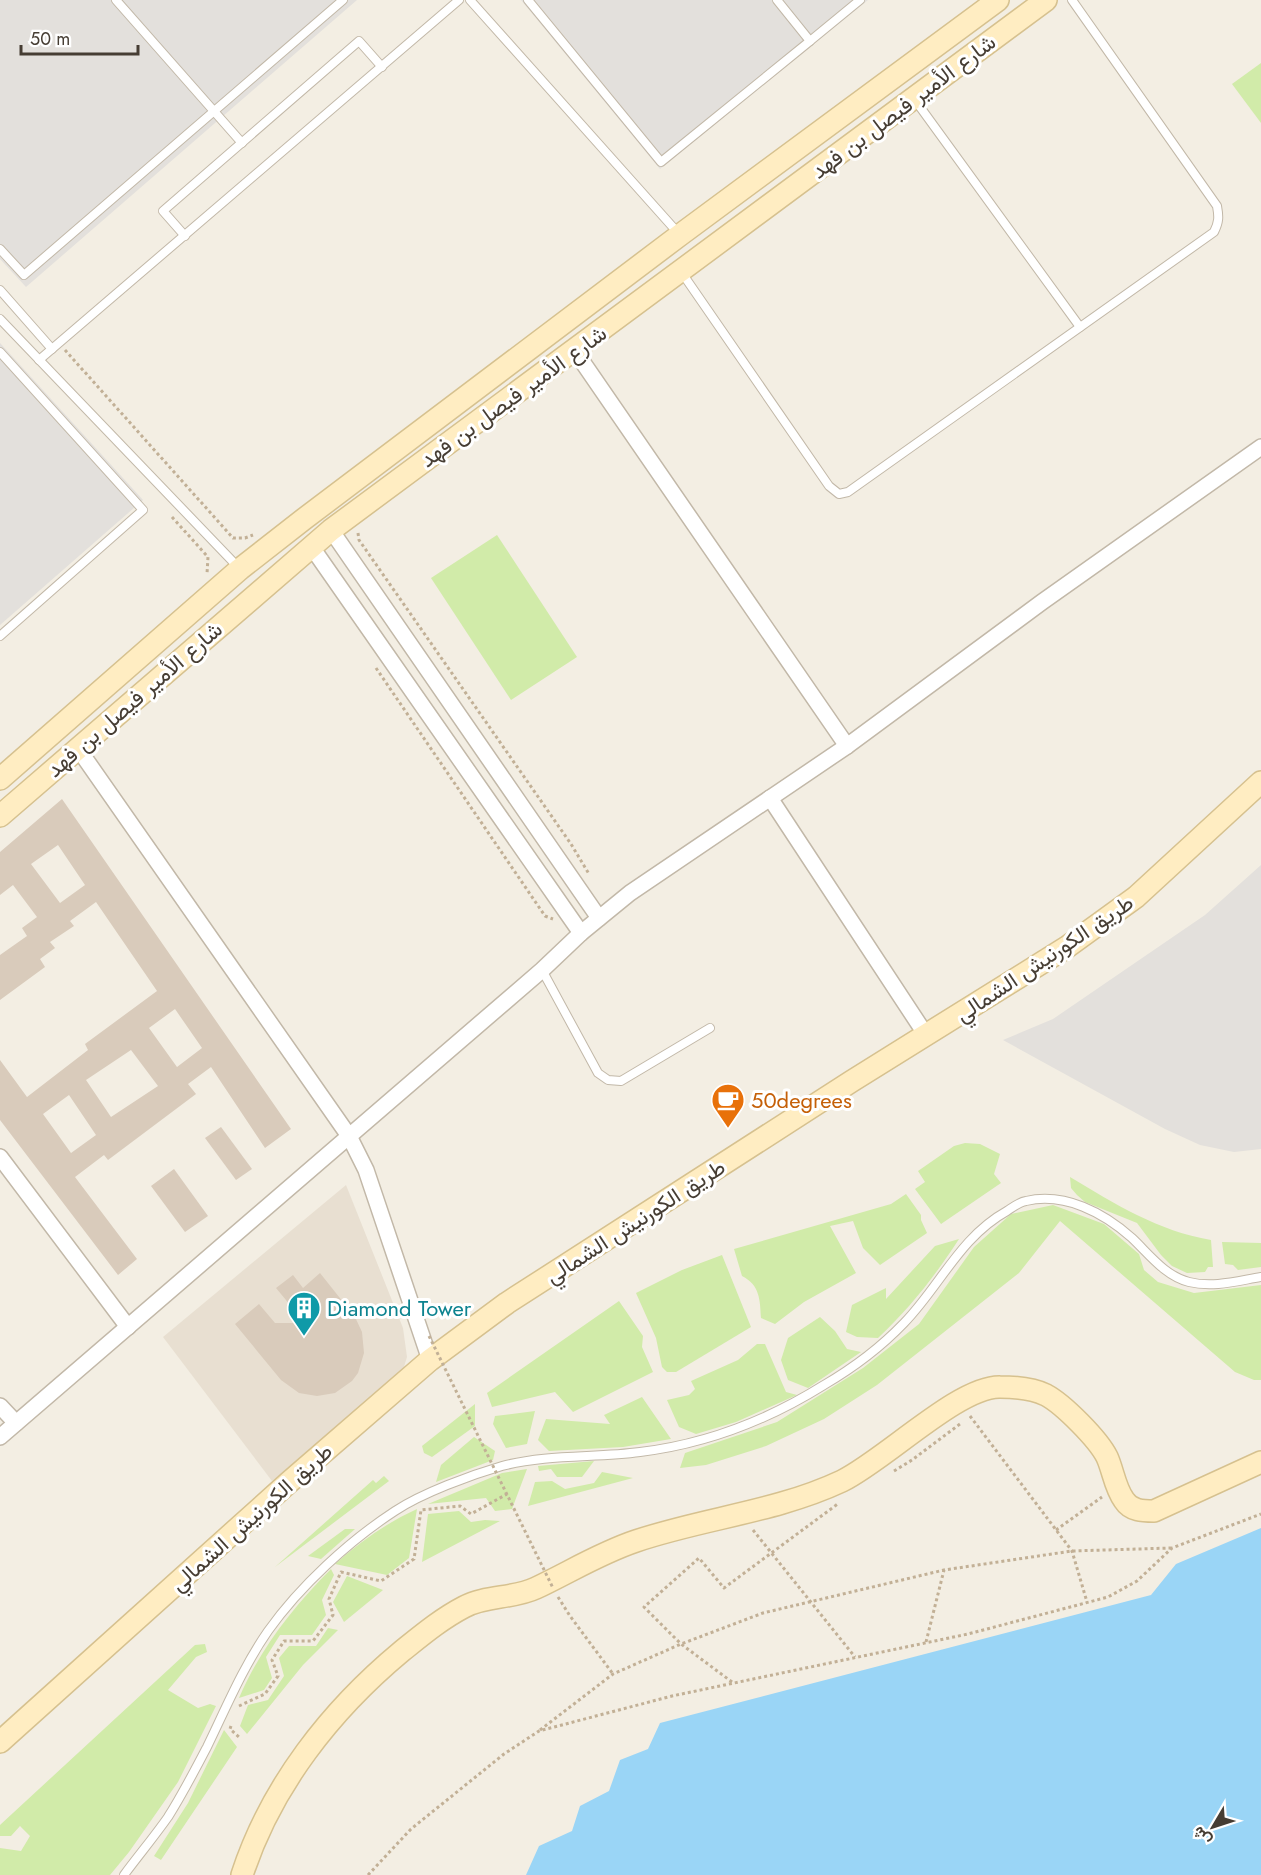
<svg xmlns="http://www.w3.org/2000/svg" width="1261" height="1875" font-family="Jost,Vazirmatn,sans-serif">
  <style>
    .residential { fill: #e8dfd1 }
    .green { fill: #d1eba9 }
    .parking { fill: #e3e0dc }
    .water { fill: #9ad5f6 }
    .building { fill: #d9cbbb; fill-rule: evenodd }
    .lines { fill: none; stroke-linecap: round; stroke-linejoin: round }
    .lane-casing { stroke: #c2b8a8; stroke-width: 10 }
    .street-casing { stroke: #c2b8a8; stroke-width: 18 }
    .secondary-casing { stroke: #d6c18f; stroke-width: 24 }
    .path { stroke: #c2b096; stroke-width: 3; stroke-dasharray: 3 3; stroke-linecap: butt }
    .lane { stroke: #fff; stroke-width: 8 }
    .street { stroke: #fff; stroke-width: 15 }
    .secondary { stroke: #ffedc2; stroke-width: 21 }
    .path-bridge { stroke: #c2b096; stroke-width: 3; stroke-dasharray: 3 3; stroke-linecap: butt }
    .labels { text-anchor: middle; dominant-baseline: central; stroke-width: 6; stroke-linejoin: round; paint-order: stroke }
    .street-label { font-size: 22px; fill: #463d33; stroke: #fff }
    .food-label { font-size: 22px; fill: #c56008; stroke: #fff; text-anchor: start }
    .culture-label { font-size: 22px; fill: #0d838f; stroke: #fff; text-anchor: start }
  </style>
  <rect width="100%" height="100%" fill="#f3eee3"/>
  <polygon class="residential" points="346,1185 403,1328 407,1357 403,1370 272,1481 163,1337"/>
  <g class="green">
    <polygon points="1261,63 1261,123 1232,84"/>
    <polygon points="497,535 577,657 511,700 431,578"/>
    <polygon points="965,1143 980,1144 1000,1154 994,1174 1001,1183 941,1224 915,1189 925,1182 918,1171 954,1146"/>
    <path d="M1070 1177C1115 1204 1158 1231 1211 1240L1213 1267H1208L1205 1272 1187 1273 1172 1266 1161 1255 1137 1223 1085 1202 1077 1195 1071 1188Z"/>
    <path d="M906 1194 921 1215V1220L927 1233 880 1265 863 1248 853 1221 830 1226 856 1273 804 1302 775 1324 761 1318C760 1300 760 1285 742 1276L734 1249 891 1204Z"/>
    <polygon points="1053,1205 1104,1224 1139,1254 1144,1270 1158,1282 1194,1293 1261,1285 1261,1380 1254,1380 1235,1372 1060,1221 1019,1273 877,1385 824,1419 766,1446 706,1465 680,1468 685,1453 777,1422 863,1368 919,1324 974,1247 1011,1214"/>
    <path d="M959 1239C935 1276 910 1308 878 1338L857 1337 846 1332 852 1305 886 1288V1299L935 1246Z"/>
    <polygon points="1222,1242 1261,1243 1261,1267 1238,1270 1233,1265 1225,1264"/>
    <polygon points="722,1255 751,1327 676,1372 667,1372 662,1367 656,1338 636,1293 682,1270"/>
    <polygon points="619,1301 643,1336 642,1347 653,1372 573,1412 555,1392 492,1407 487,1393"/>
    <polygon points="820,1317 835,1331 847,1349 861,1352 808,1388 788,1380 781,1360 788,1338"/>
    <polygon points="757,1344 765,1344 786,1392 797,1395 736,1422 696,1434 679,1427 667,1400 689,1395 695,1389 691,1381 738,1360"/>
    <polygon points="642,1397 671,1439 623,1447 549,1451 538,1440 546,1419 610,1424 604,1415"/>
    <polygon points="475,1404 475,1426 432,1457 424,1453 422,1446"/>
    <polygon points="535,1411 527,1444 506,1448 493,1424 495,1416"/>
    <polygon points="474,1437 495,1451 493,1460 436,1482 441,1465"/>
    <polygon points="594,1461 582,1477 557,1477 551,1469 539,1471 538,1466"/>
    <polygon points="527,1469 512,1509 495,1511 486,1498 428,1504 502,1473"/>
    <polygon points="602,1472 633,1478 528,1506 535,1482 552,1481 565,1489 594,1483"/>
    <polygon points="384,1476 389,1481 275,1567 373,1480 376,1483"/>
    <path d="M417 1509 409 1558 387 1575 335 1564C360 1542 386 1523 417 1509Z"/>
    <polygon points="459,1511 471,1522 485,1520 500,1521 422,1562 428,1514"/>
    <polygon points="345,1529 355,1529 321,1559 308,1556"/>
    <path d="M331 1569 334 1575 322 1600 326 1615 312 1635H280L266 1657 272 1678 264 1690 239 1698C260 1649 293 1607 331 1569Z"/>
    <polygon points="347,1576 383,1590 344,1622 333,1602"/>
    <polygon points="328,1628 338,1630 303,1665 247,1734 240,1726 248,1705 268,1700 284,1676 279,1658 289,1646 316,1646"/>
    <polygon points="205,1644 207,1652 196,1657 168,1690 198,1708 210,1704 216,1706 178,1782 129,1852 110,1875 0,1875 0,1848 21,1851 30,1836 20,1826 11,1836 0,1836 0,1825 195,1645"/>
    <polygon points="224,1730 237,1747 161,1860 154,1856 188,1803"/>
  </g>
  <g class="parking">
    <polygon points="0,0 357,0 26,287 0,259"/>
    <polygon points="521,0 868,0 660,169"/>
    <polygon points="0,343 143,500 0,625"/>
    <polygon points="1261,865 1261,1149 1234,1152 1200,1145 1165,1129 1003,1040 1053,1019 1205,915"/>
  </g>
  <polygon class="water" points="1261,1528 1261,1875 526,1875 539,1846 572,1831 580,1806 609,1791 620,1760 648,1749 660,1723 1151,1595 1176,1564"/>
  <g class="building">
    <path d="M62 799 291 1129 265 1148 211 1067 188 1084 196 1094 108 1160 104 1155 75 1177 137 1259 118 1275 0 1120V1060L27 1097 88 1050 85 1044 157 991 96 902 70 921 74 926 50 942 55 948 40 959 45 967 0 1000V955L27 936 22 928 37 917 13 885 0 895V852ZM58 845 85 885 60 903 31 864ZM175 1009 202 1048 177 1067 149 1028ZM131 1050 158 1086 111 1117 86 1080ZM69 1095 96 1135 71 1153 43 1114Z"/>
    <polygon points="221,1127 252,1169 236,1180 205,1138"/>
    <polygon points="174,1169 208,1216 185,1232 151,1186"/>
    <polygon points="320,1273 355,1317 362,1332 364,1353 358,1373 352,1381 335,1393 317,1396 299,1393 281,1380 235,1324 259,1304 275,1323 305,1323 276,1288 293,1275 303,1288"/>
  </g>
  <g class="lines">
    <g class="lane-casing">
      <g id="lane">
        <polyline points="116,0 242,143"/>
        <polyline points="470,0 679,234"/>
        <polyline points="528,0 661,162 810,41"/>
        <polyline points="777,0 810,41 860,0"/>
        <polyline points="915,100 1080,327"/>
        <polyline points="185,236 163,211 359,41 382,67"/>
        <polyline points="0,249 24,275 343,0"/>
        <path d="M682 273 829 486 839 494 848 492 1214 232C1219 222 1219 217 1217 206L1072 0"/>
        <polyline points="0,290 52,349"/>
        <polyline points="0,319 238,567"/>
        <polyline points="0,352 143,510 0,636"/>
        <polyline points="39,360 459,0"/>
        <polyline points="542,970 598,1073 608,1080 621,1081 710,1028"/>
        <path d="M124 1875C138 1856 154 1837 168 1817 182 1795 195 1770 207 1747 226 1708 243 1667 268 1631 300 1586 349 1541 395 1511 422 1493 471 1475 502 1466 547 1454 595 1458 640 1452 706 1444 768 1420 824 1385 853 1368 881 1347 904 1323 940 1286 960 1237 1007 1211 1013 1207 1019 1202 1026 1201 1065 1192 1104 1213 1132 1238 1149 1254 1165 1276 1189 1282 1213 1288 1237 1281 1261 1277"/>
      </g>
    </g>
    <g class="street-casing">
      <g id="street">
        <polyline points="575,351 847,746"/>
        <polyline points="331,530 599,918"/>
        <polyline points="311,546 581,933"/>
        <polyline points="77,747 349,1136 366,1170 430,1360"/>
        <polyline points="770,798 926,1035"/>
        <polyline points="0,1157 128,1327"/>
        <polyline points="0,1406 16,1423"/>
        <polyline points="0,1437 542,970 581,933 630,893 847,746 1042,602 1261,447"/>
      </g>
    </g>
    <g class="secondary-casing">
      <g id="secondary">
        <polyline points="0,779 240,569 304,519 680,235 998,0"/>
        <polyline points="0,816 331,530 1046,0"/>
        <polyline points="0,1742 288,1483 430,1360 507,1303 852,1081 1067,947 1136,897 1261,782"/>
        <path d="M242 1875C271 1786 331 1710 402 1651 422 1635 441 1619 464 1607 486 1595 513 1599 536 1588 570 1572 600 1553 636 1541 704 1518 776 1512 842 1481 885 1460 959 1386 1000 1387 1015 1387 1032 1388 1046 1395 1063 1404 1098 1439 1107 1457 1113 1470 1115 1488 1124 1500 1131 1511 1143 1511 1154 1511L1261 1462"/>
      </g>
    </g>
    <g class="path">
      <polyline points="65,350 233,538 245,538 253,535"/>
      <polyline points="172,517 208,557 207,574"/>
      <polyline points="358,533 359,540 571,844 589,874"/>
      <polyline points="376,668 545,916 553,919"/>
      <polyline points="970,1416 1072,1551 1087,1602"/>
      <polyline points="894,1471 912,1460 960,1424"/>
      <polyline points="753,1530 855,1657"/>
      <polyline points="1056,1530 1102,1497"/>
      <polyline points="558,1597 570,1616 613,1674"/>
      <polyline points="926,1642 944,1570"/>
      <polyline points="732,1682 681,1644 644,1607 699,1558 724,1588 839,1503"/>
      <polyline points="239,1706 265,1694 278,1676 272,1660 284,1641 313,1641 333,1615 329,1599 341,1572 381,1581 414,1559 421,1510 460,1506 471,1514 507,1494"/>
      <polyline points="231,1726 230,1729 240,1738"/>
      <polyline points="540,1730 613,1674 681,1644 763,1613 944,1570 1072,1551 1171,1548"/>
      <polyline points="368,1875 411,1829 504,1754 539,1731 672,1696 968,1634 1108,1597 1137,1581 1172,1548 1261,1514"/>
    </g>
    <use href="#lane" class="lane"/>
    <use href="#street" class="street"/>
    <use href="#secondary" class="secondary"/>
    <polyline class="path-bridge" points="429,1336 553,1588"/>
  </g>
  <defs>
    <g id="cafe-pin" transform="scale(1.725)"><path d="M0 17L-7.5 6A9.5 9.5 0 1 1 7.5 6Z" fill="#e8710a" stroke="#fff"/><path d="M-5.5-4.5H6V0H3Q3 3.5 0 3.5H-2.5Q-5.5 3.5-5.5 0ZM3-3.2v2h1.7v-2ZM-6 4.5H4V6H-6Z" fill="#fff"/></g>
    <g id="building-pin" transform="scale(1.725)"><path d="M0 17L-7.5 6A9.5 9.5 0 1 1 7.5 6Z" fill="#0f9aa8" stroke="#fff"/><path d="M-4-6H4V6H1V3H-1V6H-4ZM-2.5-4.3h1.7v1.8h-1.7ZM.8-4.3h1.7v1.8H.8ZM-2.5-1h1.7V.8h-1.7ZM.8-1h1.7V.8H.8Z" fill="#fff"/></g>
  </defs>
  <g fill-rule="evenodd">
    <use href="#cafe-pin" x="728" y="1100"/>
    <use href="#building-pin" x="304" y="1308"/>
  </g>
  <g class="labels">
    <g class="street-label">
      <text transform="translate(903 106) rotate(-37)">شارع الأمير فيصل بن فهد</text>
      <text transform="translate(513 396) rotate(-36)">شارع الأمير فيصل بن فهد</text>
      <text transform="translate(134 699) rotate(-41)">شارع الأمير فيصل بن فهد</text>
      <text transform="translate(1044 958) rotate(-34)">طريق الكورنيش الشمالي</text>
      <text transform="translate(635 1221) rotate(-33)">طريق الكورنيش الشمالي</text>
      <text transform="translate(251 1517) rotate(-42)">طريق الكورنيش الشمالي</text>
    </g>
    <g class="food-label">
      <text x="751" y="1100">50degrees</text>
    </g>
    <g class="culture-label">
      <text x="327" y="1308">Diamond Tower</text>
    </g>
  </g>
  <g transform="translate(1213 1827) rotate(231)" stroke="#ffffff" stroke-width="4.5" paint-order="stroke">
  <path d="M0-4.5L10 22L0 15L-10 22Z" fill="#463d33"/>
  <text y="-9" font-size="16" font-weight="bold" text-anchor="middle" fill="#463d33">ش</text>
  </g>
  <path d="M21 45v9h117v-9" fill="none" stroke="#463d33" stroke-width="3"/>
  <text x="30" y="45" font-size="18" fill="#463d33" stroke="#ffffff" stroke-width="4.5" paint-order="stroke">50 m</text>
</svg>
